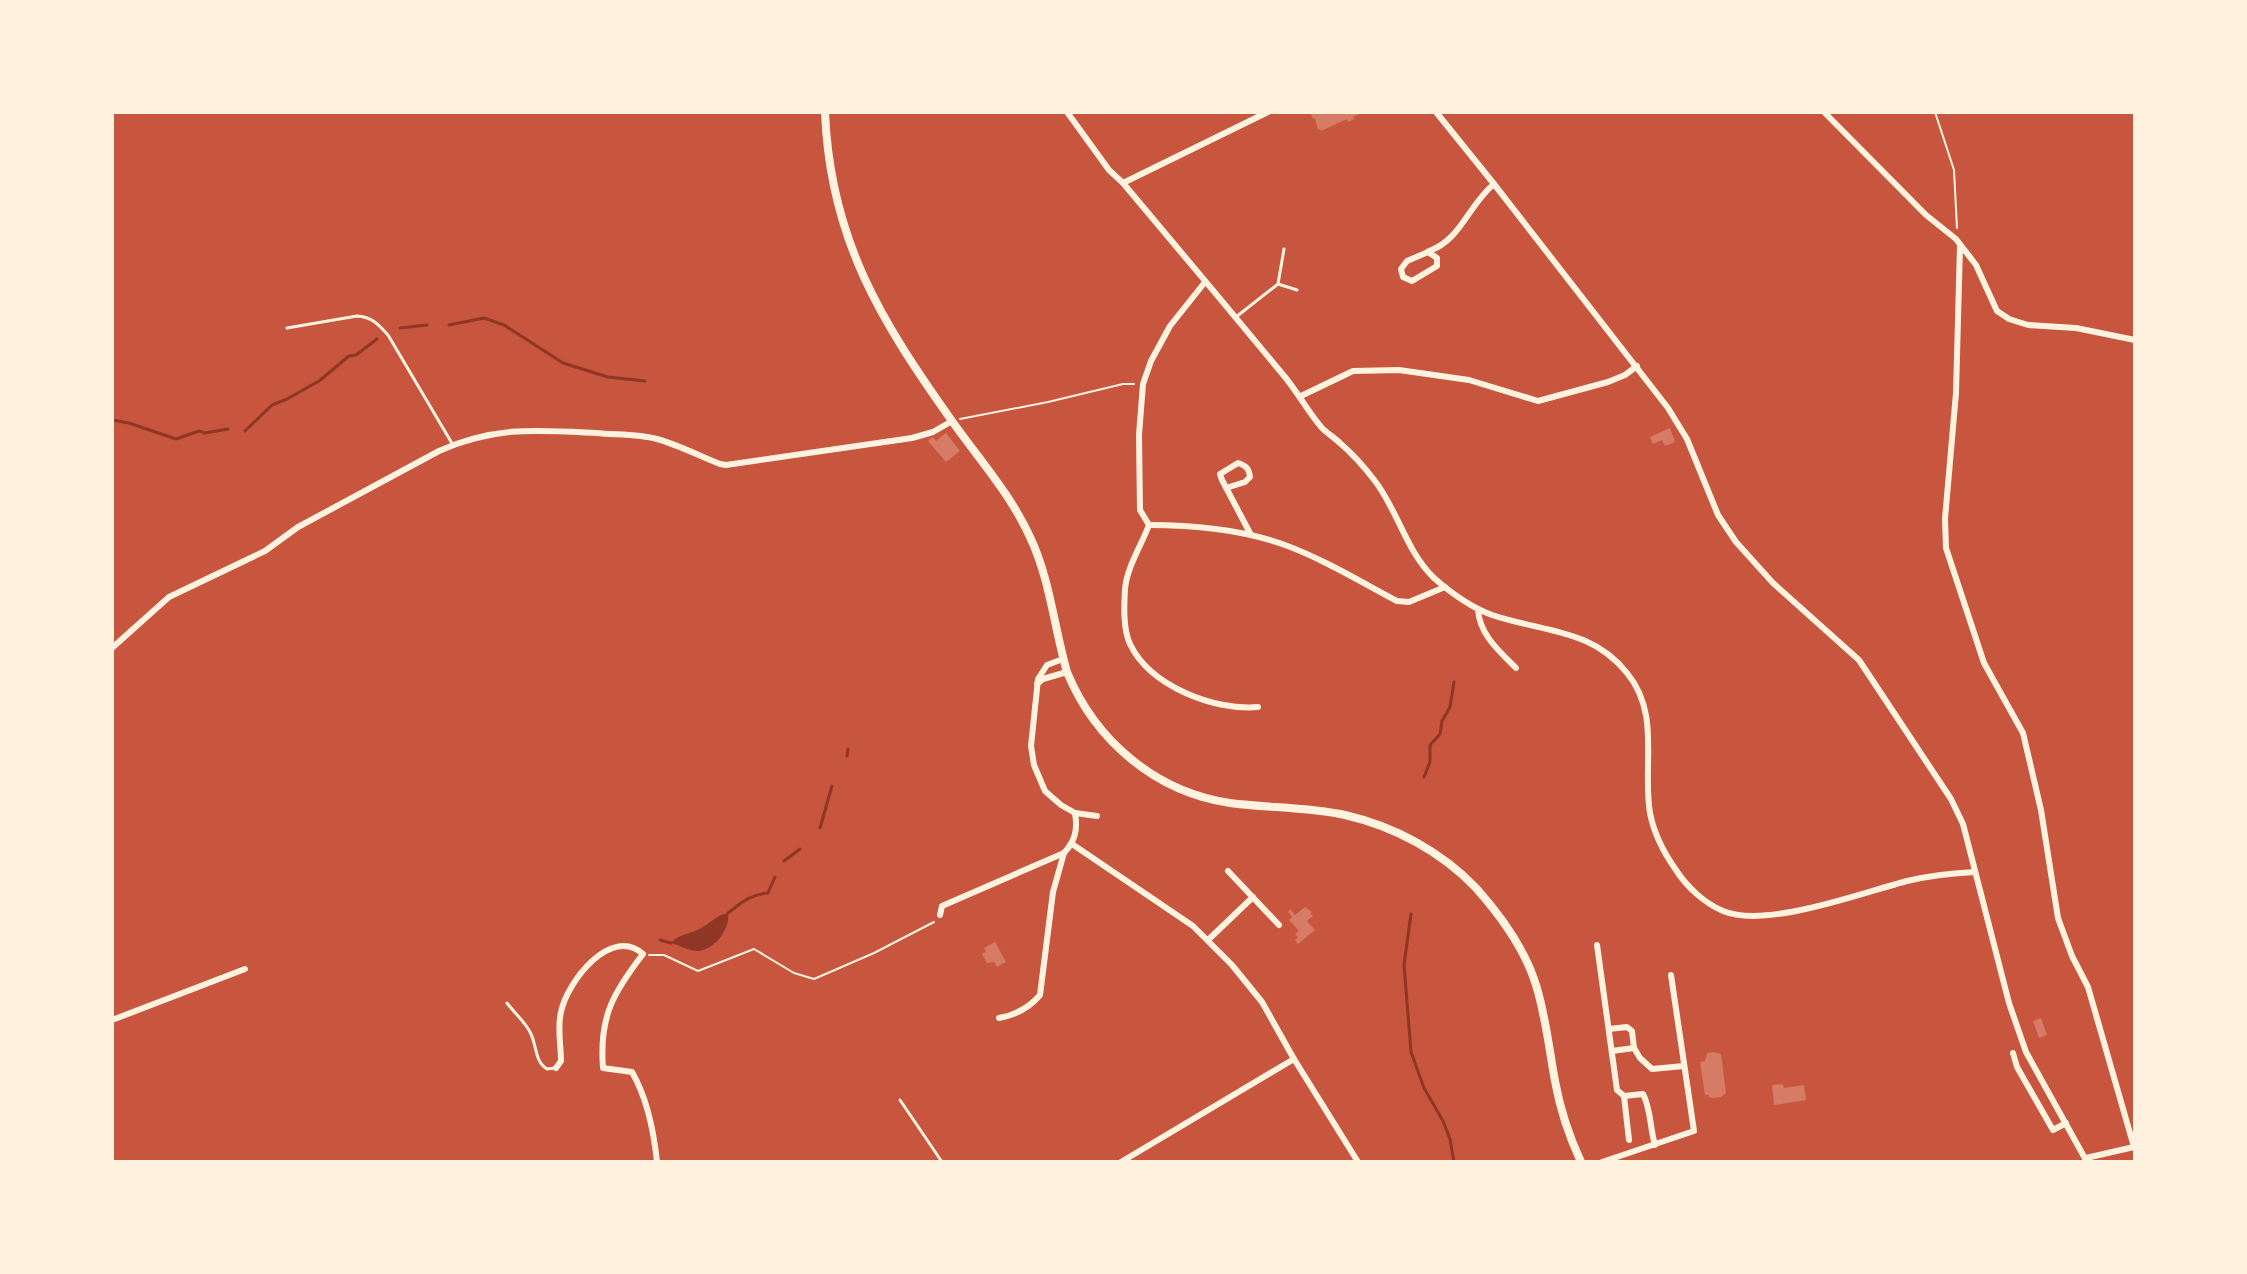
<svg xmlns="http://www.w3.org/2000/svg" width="2247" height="1274" font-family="Figtree,sans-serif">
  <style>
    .water { fill: #8f3625 }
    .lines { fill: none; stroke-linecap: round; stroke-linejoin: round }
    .stream { stroke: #8f3625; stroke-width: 3 }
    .building { fill: #d67c66 }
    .path { stroke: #fff3e0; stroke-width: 2 }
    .service { stroke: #fff3e0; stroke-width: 3 }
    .minor { stroke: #fff3e0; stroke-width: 6 }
    .secondary { stroke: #fff3e0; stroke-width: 8 }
  </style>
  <rect width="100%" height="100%" fill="#c8553d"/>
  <path class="water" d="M728 913C731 928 714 951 697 951 689 951 679 945 671 943 679 933 693 934 703 927 712 922 716 915 728 913Z"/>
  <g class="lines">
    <g class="stream">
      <polyline points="449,325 484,318 504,325 563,363 608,377 645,381"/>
      <polyline points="400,328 427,325"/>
      <polyline points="112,420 129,423 176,439 199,431 205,433 228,429"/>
      <polyline points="245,431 272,405 287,399 319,381 349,356 356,355 377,339"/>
      <polyline points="847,756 848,749"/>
      <polyline points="1424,777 1430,762 1430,745 1440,734 1442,721 1450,707 1454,682"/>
      <polyline points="820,828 832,786"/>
      <polyline points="784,861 800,849"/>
      <path d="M728 913C741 903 751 894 768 893L775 877"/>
      <polyline points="1411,914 1404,965 1411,1052 1424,1088 1443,1121 1450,1139 1454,1162"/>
      <polyline points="660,940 671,943"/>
    </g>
  </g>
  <g class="building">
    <polygon points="1313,112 1364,112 1353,117 1354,119 1348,122 1347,119 1321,131 1320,129 1318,130 1315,118 1313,119 1311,114"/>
    <polygon points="1670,428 1675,442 1665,446 1662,440 1653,444 1650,437"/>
    <polygon points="946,433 960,451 946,462 928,441 933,437 936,441"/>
    <polygon points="1305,907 1312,912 1310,913 1313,916 1307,921 1315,930 1298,944 1295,940 1298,937 1295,934 1299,931 1289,920 1292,917 1288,912 1290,909 1295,915"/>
    <polygon points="995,942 1006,962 997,967 994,962 987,963 982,954 986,952 984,948"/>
    <polygon points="2041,1018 2047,1035 2039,1038 2033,1021"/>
    <polygon points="1713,1052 1721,1054 1726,1093 1721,1097 1712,1098 1709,1097 1709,1095 1705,1095 1700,1062 1705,1061 1707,1053"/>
    <polygon points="1783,1084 1784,1088 1804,1085 1806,1100 1774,1105 1772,1085"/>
  </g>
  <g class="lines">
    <g class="path">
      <polyline points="1935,112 1954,170 1957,228"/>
      <polyline points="960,419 1048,402 1123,384 1134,384"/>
      <polyline points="649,955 664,955 698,971 754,949 794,973 814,979 874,953 934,922"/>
    </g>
    <g class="service">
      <polyline points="1278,284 1284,249"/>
      <polyline points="1236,317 1278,284 1297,290"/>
      <path d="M287 328 357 316C372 317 378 324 388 335L453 445"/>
      <path d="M507 1003C515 1014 525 1021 531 1034 537 1047 535 1062 547 1069L555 1068"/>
      <polyline points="900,1100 942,1162"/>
    </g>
    <g class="minor">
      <path d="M1067 112 1109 170 1123 183C1178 248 1231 312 1285 377 1298 393 1309 413 1322 428 1328 434 1335 438 1341 444 1354 455 1365 468 1375 481 1398 511 1406 551 1434 578 1451 593 1470 607 1492 615 1542 632 1591 628 1627 673 1661 714 1642 766 1650 813 1654 834 1664 853 1676 870 1687 887 1704 903 1723 911 1766 929 1861 893 1907 881 1929 876 1952 873 1975 872"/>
      <polyline points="1436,112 1494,184 1668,408 1687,439 1718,515 1736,542 1773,583 1859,660 1951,799 1963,824 2009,1003 2026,1052 2087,1162"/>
      <polyline points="1824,112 1926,215 1956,239 1976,265 1997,311 2009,319 2028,325 2076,328 2135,340"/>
      <polyline points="1123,183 1268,112"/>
      <polyline points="1960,246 1956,393 1945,519 1946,548 1984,663 2023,733 2041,810 2058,918 2072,956 2088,987 2134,1147 2086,1158"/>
      <path d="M1429 251C1461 240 1469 204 1494 184"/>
      <polygon points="1428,252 1437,258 1437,266 1412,281 1403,277 1401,269 1407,261"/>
      <polyline points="1301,396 1353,371 1399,370 1469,380 1538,401 1608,382 1625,375 1637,366"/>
      <path d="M1226 488 1245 482 1250 477C1249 468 1246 466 1238 463L1220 474 1222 480 1251 535"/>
      <path d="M1149 525C1195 525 1241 529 1285 545 1323 559 1361 582 1397 601L1409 602 1445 587"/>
      <path d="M1149 525C1141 546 1127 567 1125 589 1124 606 1123 629 1130 644 1150 686 1214 711 1258 707"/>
      <polyline points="1149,525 1140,510 1139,435 1143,384 1151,361 1170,326 1205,282"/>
      <path d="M1478 609C1479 634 1499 651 1516 668"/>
      <path d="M112 648 169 597 265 551 298 527 439 451C495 426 537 430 596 433 616 435 638 434 657 439 679 445 699 456 720 464L726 465 912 438 933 432 952 421"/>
      <polyline points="1037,684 1043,679 1067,672"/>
      <polyline points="1075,813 1097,816"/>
      <polyline points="1072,844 1193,926 1232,965 1262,1002 1294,1059 1358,1162"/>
      <polyline points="1228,871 1279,925"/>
      <path d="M940 915 942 906 1064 853C1075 841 1078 830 1075 813L1061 805 1045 791 1034 765 1031 746 1038 679 1047 665 1063 659"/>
      <polyline points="1208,940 1253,897"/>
      <path d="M1597 945 1617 1090 1624 1096 1643 1094C1651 1109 1650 1129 1655 1145"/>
      <path d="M999 1018C1015 1015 1030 1007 1040 995L1053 892 1064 853"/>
      <polyline points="112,1020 245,969"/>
      <polyline points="1609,1029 1627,1027 1632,1031 1634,1048 1612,1051"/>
      <polyline points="1634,1048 1640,1058 1652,1069 1684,1066"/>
      <polyline points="2013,1053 2017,1067 2053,1130 2066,1123"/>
      <path d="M556 1068 561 1061C561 1045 557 1027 561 1012 567 982 611 925 643 954 613 993 599 1017 603 1068L632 1072C647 1098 654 1133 657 1162"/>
      <polyline points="1624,1096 1629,1140"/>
      <polyline points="1121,1162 1294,1059"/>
      <polyline points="1602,1162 1694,1131 1671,975"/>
    </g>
    <path class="secondary" d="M825 112C830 239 881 321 952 421 979 459 1011 495 1030 537 1050 579 1054 627 1067 672 1095 740 1155 792 1230 803 1268 808 1307 807 1345 815 1393 826 1441 851 1476 888 1501 916 1525 949 1536 985 1546 1017 1549 1049 1555 1081 1560 1109 1569 1136 1581 1162"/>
  </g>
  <rect width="2247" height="1274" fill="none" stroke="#fff3e0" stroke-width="228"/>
</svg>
